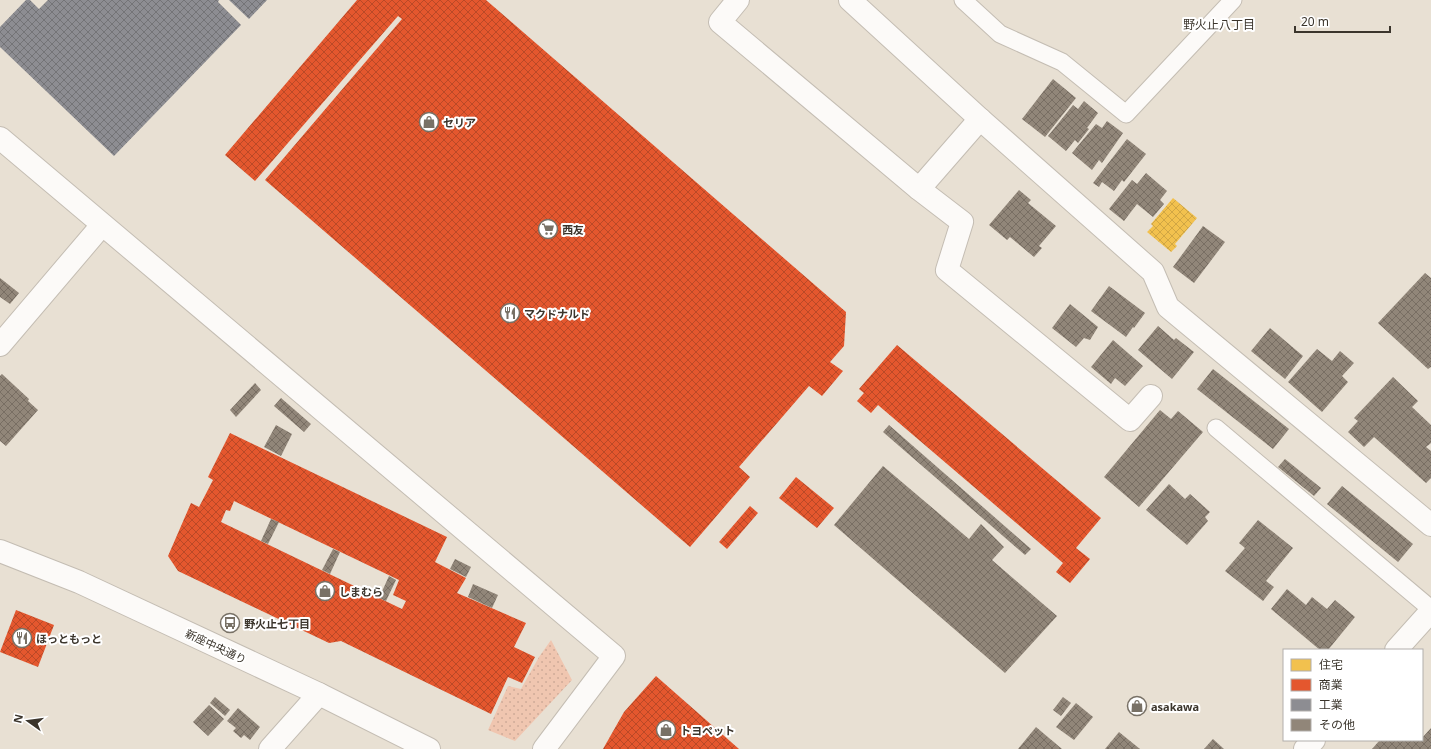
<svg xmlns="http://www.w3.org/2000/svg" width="1431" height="749" font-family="'Noto Sans','Noto Sans JP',sans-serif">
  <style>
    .park { fill: url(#park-dots) }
    .homes { fill: url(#homes-cross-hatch) }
    .shops { fill: url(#shops-cross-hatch); fill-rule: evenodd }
    .industry { fill: url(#industry-cross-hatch) }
    .building { fill: url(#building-cross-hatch) }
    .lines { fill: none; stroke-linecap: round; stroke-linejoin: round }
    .service-casing { stroke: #c4bdb3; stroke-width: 19 }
    .minor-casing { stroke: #c4bdb3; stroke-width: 24 }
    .tertiary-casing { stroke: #c4bdb3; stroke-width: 24 }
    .secondary-casing { stroke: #c4bdb3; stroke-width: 24 }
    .service { stroke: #fcfaf8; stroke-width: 17 }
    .minor { stroke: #fcfaf8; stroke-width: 22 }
    .tertiary { stroke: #fcfaf8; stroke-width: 22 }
    .secondary { stroke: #fcfaf8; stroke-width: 22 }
    .labels { text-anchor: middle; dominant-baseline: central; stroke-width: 4; stroke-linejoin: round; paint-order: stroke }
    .poi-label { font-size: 11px; font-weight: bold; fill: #3b352c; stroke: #fff; text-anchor: start }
    .street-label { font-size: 11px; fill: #3b352c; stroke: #fff }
    .neighbourhood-label { font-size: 12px; fill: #3b352c; stroke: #fff }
  </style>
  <defs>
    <pattern id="park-dots" width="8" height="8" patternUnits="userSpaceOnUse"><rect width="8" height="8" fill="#f0c6b0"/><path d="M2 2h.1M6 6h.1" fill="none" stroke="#cfab98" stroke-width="1.8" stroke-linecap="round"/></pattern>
    <pattern id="homes-cross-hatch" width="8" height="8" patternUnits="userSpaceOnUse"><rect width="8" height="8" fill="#f2c14e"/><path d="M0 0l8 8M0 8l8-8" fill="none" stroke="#d0a644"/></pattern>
    <pattern id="shops-cross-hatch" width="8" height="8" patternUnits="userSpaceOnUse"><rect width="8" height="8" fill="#e4572e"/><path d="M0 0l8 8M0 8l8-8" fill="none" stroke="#ba4927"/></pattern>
    <pattern id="industry-cross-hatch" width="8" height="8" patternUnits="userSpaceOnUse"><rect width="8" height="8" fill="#8d8d92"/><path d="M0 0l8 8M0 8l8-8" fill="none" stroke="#747477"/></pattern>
    <pattern id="building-cross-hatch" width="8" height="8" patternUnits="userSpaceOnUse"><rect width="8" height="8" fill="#918679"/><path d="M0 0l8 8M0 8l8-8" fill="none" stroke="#786e63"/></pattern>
  </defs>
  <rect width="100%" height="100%" fill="#e8e0d3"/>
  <polygon class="park" points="551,640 572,680 515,741 488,730 508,686 521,689 539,657"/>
  <polygon class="homes" points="1173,198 1197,218 1175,244 1177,246 1171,252 1147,232 1153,226 1151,224"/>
  <g class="shops">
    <polygon points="357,0 486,0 846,312 844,346 830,362 843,371 822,396 809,386 739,467 750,477 690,547 265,180 402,19 398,16 255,181 225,155"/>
    <polygon points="897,345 1101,518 1076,548 1090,559 1070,583 1056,572 1063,563 878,405 871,413 857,401 864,393 859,389"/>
    <path d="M230 433 447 537 435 562 466 578 457 593 526 623 514 647 535 657 522 683 508 677 491 714 341 641 329 643 178 571 168 556 191 503 199 507 213 480 208 477ZM234 501 399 580 393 595 406 601 402 609 221 522 226 510 230 511Z"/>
    <polygon points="796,477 834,508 817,528 779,498"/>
    <polygon points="750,506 758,513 727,549 719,542"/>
    <polygon points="16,610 54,625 38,667 0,652"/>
    <polygon points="656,676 739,749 603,749 624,712"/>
  </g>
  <g class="industry">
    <polygon points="26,0 30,0 39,9 48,0 219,0 218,2 241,25 114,156 0,47 0,27"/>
    <polygon points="229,0 267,0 249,19"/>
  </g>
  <g class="building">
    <polygon points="1053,79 1076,98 1045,137 1022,119"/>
    <polygon points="1084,101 1098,113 1087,128 1089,129 1078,143 1075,140 1066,151 1048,136 1073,105 1078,109"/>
    <polygon points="1107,121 1123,133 1102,163 1099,160 1092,170 1072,153 1096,124 1102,128"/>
    <polygon points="1127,139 1146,154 1124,182 1122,180 1114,191 1102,182 1099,187 1093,183"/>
    <polygon points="1146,173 1167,191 1160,200 1164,204 1153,217 1137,204 1124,221 1109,209 1132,180 1137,184"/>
    <polygon points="1019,190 1031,200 1028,203 1056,226 1039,246 1042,248 1034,257 1010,237 1007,240 989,225"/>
    <polygon points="1203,226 1225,242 1194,283 1173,267"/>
    <polygon points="1425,273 1431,278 1431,367 1428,369 1378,323"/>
    <polygon points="0,278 19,293 10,304 0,297"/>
    <polygon points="1109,286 1145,313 1134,328 1133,327 1126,337 1091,311"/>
    <polygon points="1070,304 1098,327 1090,340 1084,338 1076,347 1052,328"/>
    <polygon points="1158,326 1174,340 1176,338 1194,352 1172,379 1138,350"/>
    <polygon points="1270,328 1303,356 1285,379 1251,351"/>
    <polygon points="1113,340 1143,366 1125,386 1115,378 1111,384 1091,367"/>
    <polygon points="1317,349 1332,361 1340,351 1354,363 1342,376 1348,382 1322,412 1288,382"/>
    <polygon points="1213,369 1289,429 1273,449 1197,389"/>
    <polygon points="2,374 29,399 28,401 38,410 6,446 0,441 0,376"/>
    <polygon points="1393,377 1418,401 1412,407 1431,425 1431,443 1426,447 1431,451 1431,478 1426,483 1374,437 1364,447 1348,432 1358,421 1354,418"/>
    <polygon points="255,383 261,390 236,417 230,410"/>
    <polygon points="281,398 311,424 304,432 274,406"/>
    <polygon points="1160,410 1171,419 1178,411 1203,432 1139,507 1104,477"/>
    <polygon points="276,425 292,434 281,456 264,447"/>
    <polygon points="889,425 1031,549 1025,555 883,432"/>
    <polygon points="1285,459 1321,488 1314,496 1278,467"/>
    <polygon points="883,466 969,539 981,524 1004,547 992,560 1057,616 1005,673 834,525"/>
    <polygon points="1169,484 1185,499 1190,494 1210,512 1205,517 1208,521 1187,545 1146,510"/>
    <polygon points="1342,486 1413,544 1398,562 1327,504"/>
    <polygon points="271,519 279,522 268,544 261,541"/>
    <polygon points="1258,520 1293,548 1266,581 1274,587 1263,601 1225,571 1245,548 1239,543"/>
    <polygon points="333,549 340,552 330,574 322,570"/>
    <polygon points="455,559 471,567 466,577 450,569"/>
    <polygon points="389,576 396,580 386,601 379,598"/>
    <polygon points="473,584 498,595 492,608 468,597"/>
    <polygon points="1287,589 1306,605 1312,597 1327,609 1335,600 1355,617 1328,650 1320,650 1271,609"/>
    <polygon points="215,697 230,710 225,716 210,703"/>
    <polygon points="1063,697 1071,703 1061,716 1053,710"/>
    <polygon points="1076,703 1093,717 1074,740 1056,727"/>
    <polygon points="209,705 224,719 208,736 193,722"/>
    <polygon points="238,708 260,727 250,740 244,735 241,738 233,731 236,728 227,721"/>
    <polygon points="1036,727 1062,749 1018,749"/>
    <polygon points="1431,728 1431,749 1372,749 1380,740 1422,740 1422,738"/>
    <polygon points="1119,732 1140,749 1105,749"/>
    <polygon points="1213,739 1224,749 1204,749"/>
  </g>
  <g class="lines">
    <g class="service-casing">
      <g id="service">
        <polyline points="963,0 1000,34 1062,62 1126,114 1233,0"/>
        <polyline points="1216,428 1431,609"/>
      </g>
    </g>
    <g class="minor-casing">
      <g id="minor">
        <polyline points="738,0 720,22 919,189 962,222 947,270 1130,420 1151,396"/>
        <polyline points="850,0 980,119 1153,272 1168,307 1431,525"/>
        <polyline points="0,138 614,656 544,749"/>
        <polyline points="919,189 980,119"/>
        <polyline points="0,345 102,225"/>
        <polyline points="270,749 319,694"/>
      </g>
    </g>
    <g class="tertiary-casing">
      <polyline id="tertiary" points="0,551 79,582 319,694 429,749"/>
    </g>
    <g class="secondary-casing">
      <g id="secondary">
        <polyline points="1396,650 1431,611"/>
        <polyline points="1305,749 1314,740"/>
      </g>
    </g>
    <use href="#service" class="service"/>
    <use href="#minor" class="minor"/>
    <use href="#tertiary" class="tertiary"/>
    <use href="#secondary" class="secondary"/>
  </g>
  <defs>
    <g id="shop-ring" transform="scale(1)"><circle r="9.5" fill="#fff" stroke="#787166" stroke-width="1.5"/><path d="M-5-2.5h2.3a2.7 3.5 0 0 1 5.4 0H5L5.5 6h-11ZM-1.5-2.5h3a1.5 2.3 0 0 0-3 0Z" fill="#787166"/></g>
    <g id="supermarket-ring" transform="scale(1)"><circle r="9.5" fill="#fff" stroke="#787166" stroke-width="1.5"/><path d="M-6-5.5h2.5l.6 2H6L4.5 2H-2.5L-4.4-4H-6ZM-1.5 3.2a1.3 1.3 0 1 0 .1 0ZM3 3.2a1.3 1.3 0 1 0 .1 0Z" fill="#787166"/></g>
    <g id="restaurant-ring" transform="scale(1)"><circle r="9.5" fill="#fff" stroke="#787166" stroke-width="1.5"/><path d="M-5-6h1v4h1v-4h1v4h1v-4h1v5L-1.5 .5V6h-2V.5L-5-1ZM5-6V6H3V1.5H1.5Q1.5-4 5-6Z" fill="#787166"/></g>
    <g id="bus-ring" transform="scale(1)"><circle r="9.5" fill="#fff" stroke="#787166" stroke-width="1.5"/><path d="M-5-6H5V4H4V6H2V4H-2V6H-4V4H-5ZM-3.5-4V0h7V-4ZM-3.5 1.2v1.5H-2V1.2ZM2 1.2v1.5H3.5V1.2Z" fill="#787166"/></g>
  </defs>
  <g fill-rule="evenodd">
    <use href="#shop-ring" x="429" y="122"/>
    <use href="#supermarket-ring" x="548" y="229"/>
    <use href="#restaurant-ring" x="510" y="313"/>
    <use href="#shop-ring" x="325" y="591"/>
    <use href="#bus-ring" x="230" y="623"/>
    <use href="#restaurant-ring" x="22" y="638"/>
    <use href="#shop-ring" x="1137" y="706"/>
    <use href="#shop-ring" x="666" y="730"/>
  </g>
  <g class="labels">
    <g class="poi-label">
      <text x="443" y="122">セリア</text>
      <text x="562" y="229">西友</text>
      <text x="524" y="313">マクドナルド</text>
      <text x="339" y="591">しまむら</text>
      <text x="244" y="623">野火止七丁目</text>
      <text x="36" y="638">ほっともっと</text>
      <text x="1151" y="706">asakawa</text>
      <text x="680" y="730">トヨペット</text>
    </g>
    <g class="street-label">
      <text transform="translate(216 646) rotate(25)">新座中央通り</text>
    </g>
    <g class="neighbourhood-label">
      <text x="1219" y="24">野火止八丁目</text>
    </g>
  </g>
  <rect x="1283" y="649" width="140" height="92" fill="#ffffff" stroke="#b1aeab"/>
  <rect x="1291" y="659" width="20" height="12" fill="#f2c14e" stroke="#b1aeab"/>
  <text x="1319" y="669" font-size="12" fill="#3b352c">住宅</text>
  <rect x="1291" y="679" width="20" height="12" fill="#e4572e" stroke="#b1aeab"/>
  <text x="1319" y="689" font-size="12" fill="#3b352c">商業</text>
  <rect x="1291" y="699" width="20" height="12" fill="#8d8d92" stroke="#b1aeab"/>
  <text x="1319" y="709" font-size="12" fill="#3b352c">工業</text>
  <rect x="1291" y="719" width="20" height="12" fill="#918679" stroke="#b1aeab"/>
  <text x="1319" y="729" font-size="12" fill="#3b352c">その他</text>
  <g transform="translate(28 721) rotate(284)" stroke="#ffffff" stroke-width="3" paint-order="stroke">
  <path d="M0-3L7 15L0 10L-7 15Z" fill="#3b352c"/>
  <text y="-6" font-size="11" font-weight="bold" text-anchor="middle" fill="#3b352c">N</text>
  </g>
  <path d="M1295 26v6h95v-6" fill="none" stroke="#3b352c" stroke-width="2"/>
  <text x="1301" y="26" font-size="12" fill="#3b352c" stroke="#ffffff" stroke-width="3" paint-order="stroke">20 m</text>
</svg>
